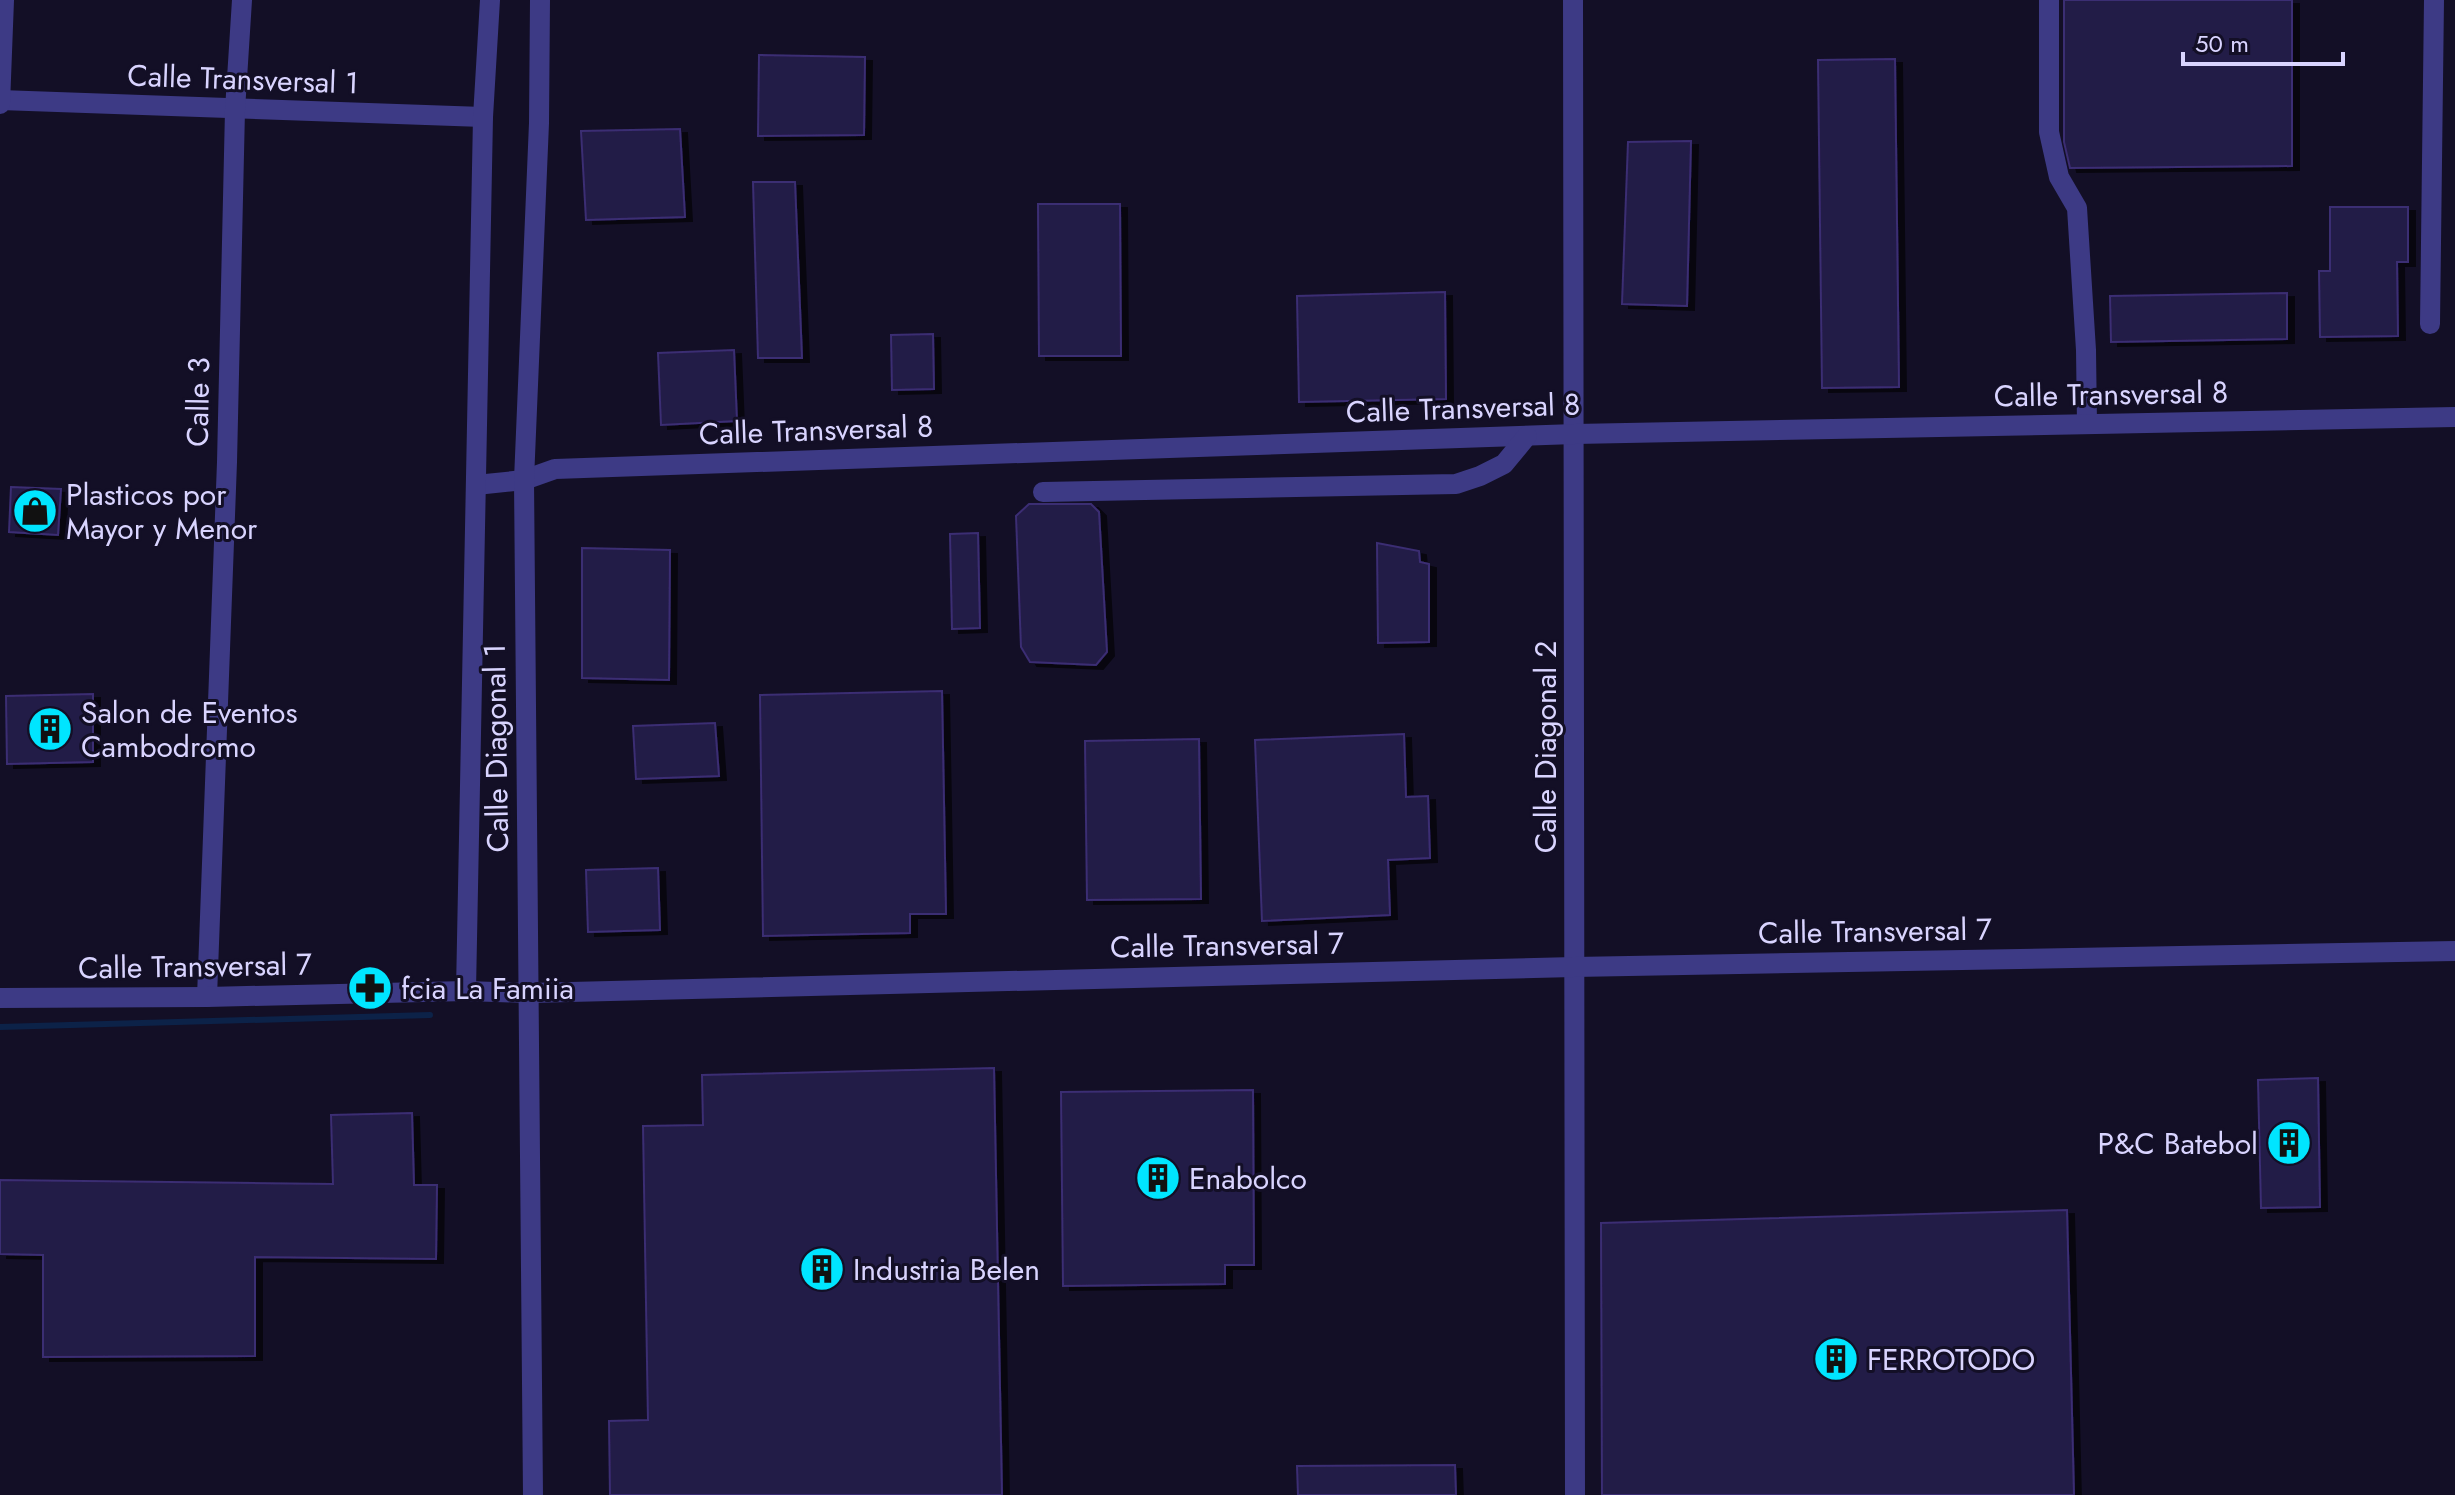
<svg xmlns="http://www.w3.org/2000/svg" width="2455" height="1495" font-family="Jost,sans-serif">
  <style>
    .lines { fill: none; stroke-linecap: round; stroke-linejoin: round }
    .stream { stroke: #0c2248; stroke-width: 6 }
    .building { fill: #241b47; stroke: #3b2d73; stroke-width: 2; filter: url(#shadow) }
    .minor { stroke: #3d3a85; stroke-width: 20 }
    .labels { text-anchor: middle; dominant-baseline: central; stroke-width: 6; stroke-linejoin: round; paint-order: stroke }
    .street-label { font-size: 30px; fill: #d9d4ff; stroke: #130f26 }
    .poi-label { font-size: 30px; fill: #d9d4ff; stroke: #130f26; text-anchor: start }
  </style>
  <defs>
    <filter id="shadow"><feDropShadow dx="7" dy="4" stdDeviation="0" flood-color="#0009"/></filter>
  </defs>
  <rect width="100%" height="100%" fill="#130f26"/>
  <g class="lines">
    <polyline class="stream" points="0,1027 430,1015"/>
  </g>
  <g class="building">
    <polygon points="2064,0 2292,0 2292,166 2070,168 2064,142"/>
    <polygon points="759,55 865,57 864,135 758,136"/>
    <polygon points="1895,59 1899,387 1822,388 1818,60"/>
    <polygon points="680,129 685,217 586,220 581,131"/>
    <polygon points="1691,141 1687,306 1622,304 1628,142"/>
    <polygon points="753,182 795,182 802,358 758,358"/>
    <polygon points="1038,204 1120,204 1121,356 1039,356"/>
    <polygon points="2330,207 2408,207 2408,262 2397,262 2398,336 2320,337 2319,271 2330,271"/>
    <polygon points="1445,292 1446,399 1299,402 1297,296"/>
    <polygon points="2287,293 2287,339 2111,342 2110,296"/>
    <polygon points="933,334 934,389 892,390 891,335"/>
    <polygon points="734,350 737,421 661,425 658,353"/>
    <polygon points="11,487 61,489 58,535 9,532"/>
    <polygon points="1029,504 1091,504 1099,512 1107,652 1096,665 1030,662 1021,647 1016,516"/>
    <polygon points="978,533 980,628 952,629 950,534"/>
    <polygon points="1377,543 1419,551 1420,562 1429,564 1429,642 1378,643"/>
    <polygon points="582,548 670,550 669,680 582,678"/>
    <polygon points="942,691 946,914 910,914 910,933 763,936 760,695"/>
    <polygon points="93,694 93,762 7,764 6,696"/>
    <polygon points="715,723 719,776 636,779 633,726"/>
    <polygon points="1404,734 1406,797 1428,796 1430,858 1388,860 1390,915 1262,921 1255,740"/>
    <polygon points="1199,739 1201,899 1087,900 1085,741"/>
    <polygon points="658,868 660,930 588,932 586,870"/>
    <polygon points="994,1068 1002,1495 610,1495 609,1421 648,1420 643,1126 703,1125 702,1075"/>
    <polygon points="2318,1078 2320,1207 2261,1208 2258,1080"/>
    <polygon points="1253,1090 1254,1265 1225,1265 1225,1284 1063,1286 1061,1092"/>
    <polygon points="412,1113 414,1185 437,1185 436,1259 255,1257 255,1356 43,1357 43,1255 0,1254 0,1180 333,1184 331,1115"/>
    <polygon points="2067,1210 2074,1495 1602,1495 1601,1223"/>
    <polygon points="1455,1465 1456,1495 1298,1495 1297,1466"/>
  </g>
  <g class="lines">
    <g class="minor">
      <polyline points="1573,0 1575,1495"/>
      <polyline points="2049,0 2049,132 2059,177 2077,208 2086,350 2087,424"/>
      <polyline points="0,100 483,117"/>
      <polyline points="0,104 4,0"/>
      <polyline points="2430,324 2434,0"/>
      <polyline points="476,485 524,480 555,469 1575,434 2455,417"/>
      <polyline points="1043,492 1456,484 1480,476 1504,464 1527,436"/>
      <polyline points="466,991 483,117 490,0"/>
      <polyline points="207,997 227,462 235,110 242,0"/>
      <polyline points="0,998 207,997 466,991 529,993 1574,967 2455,951"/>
      <polyline points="533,1495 524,480 539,123 540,0"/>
    </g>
  </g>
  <defs>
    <g id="shop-disc" transform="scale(2.3)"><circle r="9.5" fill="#00e5ff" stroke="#130f26"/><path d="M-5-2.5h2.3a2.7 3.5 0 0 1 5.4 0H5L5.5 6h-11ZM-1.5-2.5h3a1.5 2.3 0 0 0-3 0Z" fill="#111"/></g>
    <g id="building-disc" transform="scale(2.3)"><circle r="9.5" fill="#00e5ff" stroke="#130f26"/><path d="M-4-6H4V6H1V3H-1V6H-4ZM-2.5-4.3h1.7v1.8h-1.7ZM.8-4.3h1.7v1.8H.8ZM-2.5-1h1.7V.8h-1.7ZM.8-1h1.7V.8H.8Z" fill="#111"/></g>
    <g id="pharmacy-disc" transform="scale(2.3)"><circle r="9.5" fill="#00e5ff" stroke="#130f26"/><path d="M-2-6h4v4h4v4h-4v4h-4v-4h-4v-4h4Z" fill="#111"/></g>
  </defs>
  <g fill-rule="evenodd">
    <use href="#shop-disc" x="35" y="511"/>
    <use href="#building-disc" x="50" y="729"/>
    <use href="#pharmacy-disc" x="370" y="988"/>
    <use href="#building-disc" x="2289" y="1143"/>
    <use href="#building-disc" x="1158" y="1178"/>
    <use href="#building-disc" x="822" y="1269"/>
    <use href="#building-disc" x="1836" y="1359"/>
  </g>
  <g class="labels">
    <g class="street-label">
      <text transform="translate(243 79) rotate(2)">Calle Transversal 1</text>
      <text transform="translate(2111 394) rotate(-1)">Calle Transversal 8</text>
      <text transform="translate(198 402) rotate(-89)">Calle 3</text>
      <text transform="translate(1463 408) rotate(-2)">Calle Transversal 8</text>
      <text transform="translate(816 430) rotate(-2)">Calle Transversal 8</text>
      <text transform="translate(1545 747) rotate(-90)">Calle Diagonal 2</text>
      <text transform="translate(496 748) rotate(-91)">Calle Diagonal 1</text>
      <text transform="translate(1875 931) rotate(-1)">Calle Transversal 7</text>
      <text transform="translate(1227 945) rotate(-1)">Calle Transversal 7</text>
      <text transform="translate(195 966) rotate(-1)">Calle Transversal 7</text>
    </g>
    <g class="poi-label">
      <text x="66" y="494">Plasticos por<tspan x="66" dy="34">Mayor y Menor</tspan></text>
      <text x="81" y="712">Salon de Eventos<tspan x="81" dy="34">Cambodromo</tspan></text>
      <text x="401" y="988">fcia La Famiia</text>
      <text x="2258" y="1143" text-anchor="end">P&amp;C Batebol</text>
      <text x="1189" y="1178">Enabolco</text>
      <text x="853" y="1269">Industria Belen</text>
      <text x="1867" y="1359">FERROTODO</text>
    </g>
  </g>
  <path d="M2183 52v12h160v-12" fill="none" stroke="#d9d4ff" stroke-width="4"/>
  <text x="2195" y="52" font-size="24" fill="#d9d4ff" stroke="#130f26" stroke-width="6" paint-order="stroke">50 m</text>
</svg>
